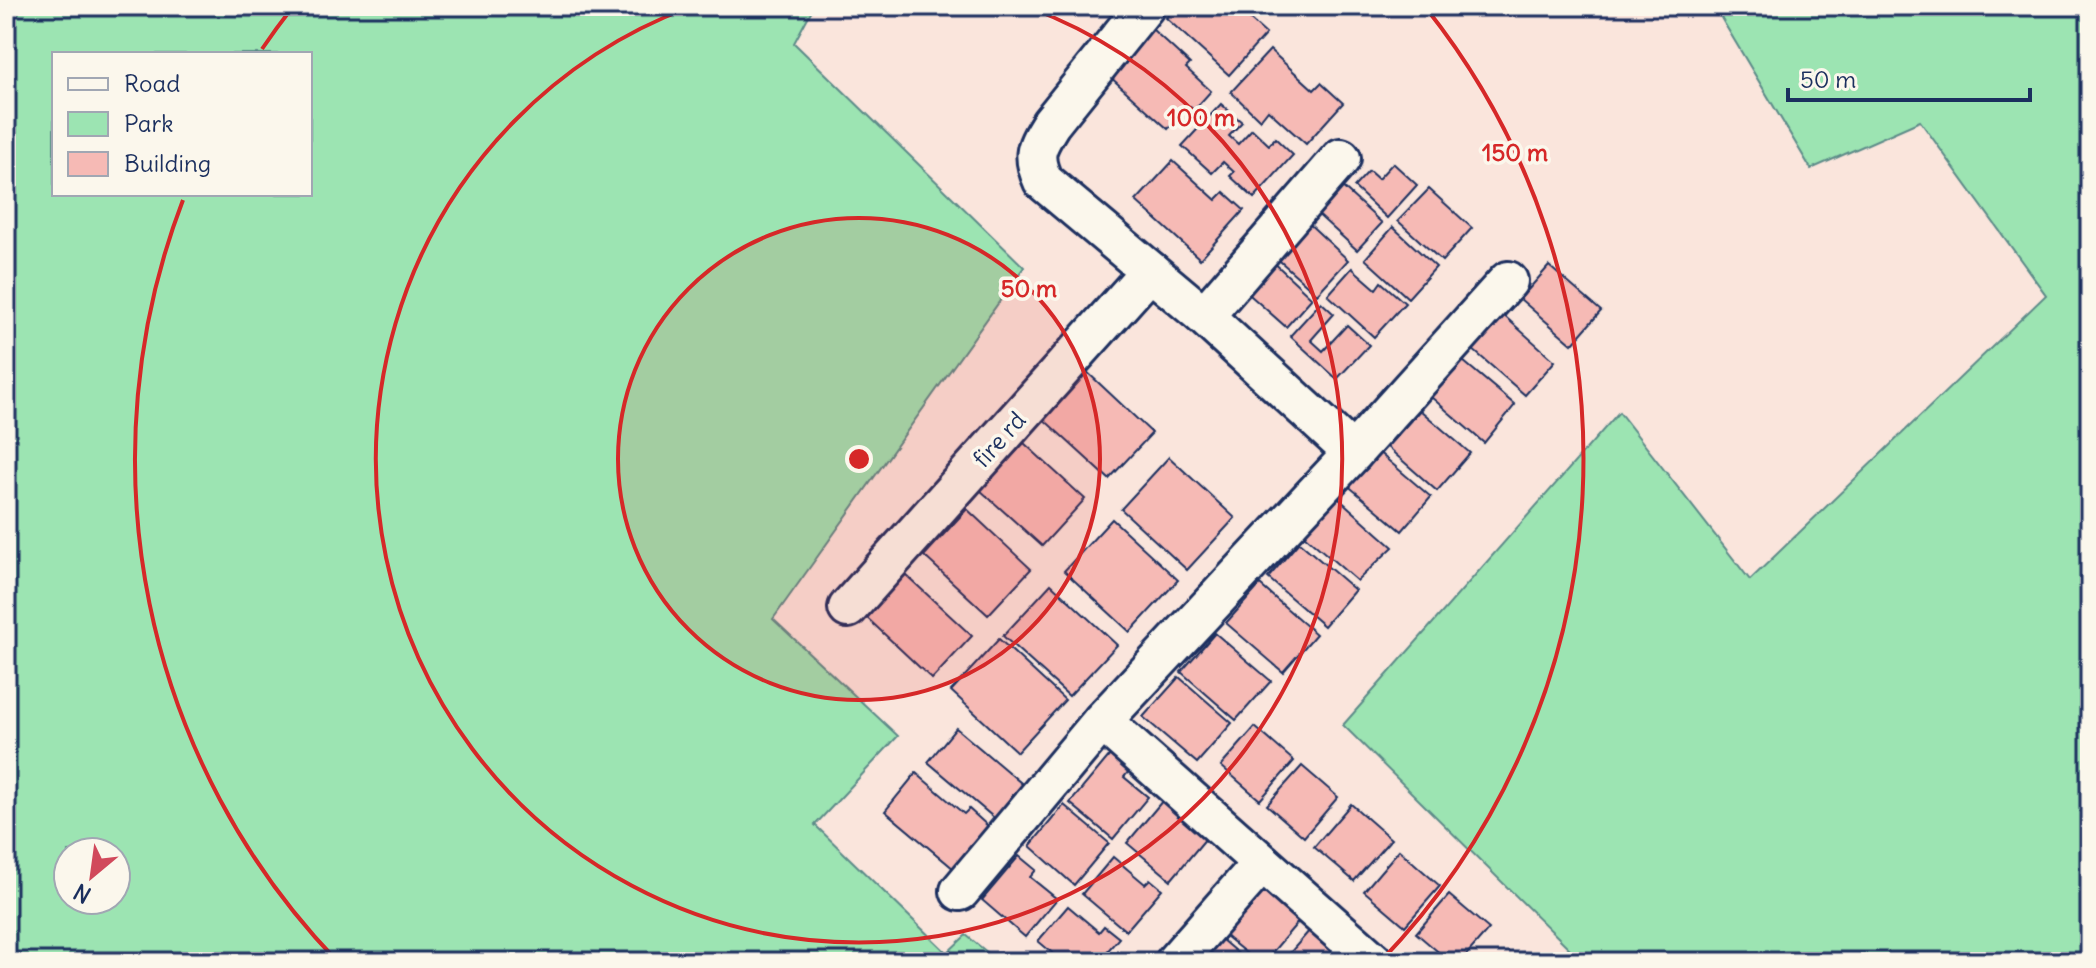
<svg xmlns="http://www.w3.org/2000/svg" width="2096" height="968" font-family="Delius,sans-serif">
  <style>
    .green { fill: #9ce4b2; stroke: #5c8a88; stroke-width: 2; fill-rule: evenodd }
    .building { fill: #f6bab5; stroke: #1b2f5e; stroke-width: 2 }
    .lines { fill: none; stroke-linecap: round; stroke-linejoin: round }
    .street-casing { stroke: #1b2f5e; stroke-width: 44 }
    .street { stroke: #fbf7ec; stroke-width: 38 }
    .ring { fill: none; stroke: #d62828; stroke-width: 4 }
    .labels { text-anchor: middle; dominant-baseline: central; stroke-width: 7; stroke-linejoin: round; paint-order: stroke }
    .street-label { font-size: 24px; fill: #1b2f5e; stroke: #fbf7ec }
    .centre { fill: #d62828; stroke: #fbf7ec; stroke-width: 4 }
    .ring-label { font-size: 24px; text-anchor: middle; font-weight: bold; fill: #d62828; stroke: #fbf7ec; stroke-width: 7; stroke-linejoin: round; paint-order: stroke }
  </style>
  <rect width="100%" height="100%" fill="#fae5dc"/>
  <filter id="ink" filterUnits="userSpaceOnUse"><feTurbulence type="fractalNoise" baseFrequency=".0125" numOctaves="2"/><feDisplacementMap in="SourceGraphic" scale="16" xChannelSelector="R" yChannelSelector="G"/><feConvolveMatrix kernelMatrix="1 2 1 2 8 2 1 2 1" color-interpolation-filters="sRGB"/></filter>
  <g filter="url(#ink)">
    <g class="green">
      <path d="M6 6H814L794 43 1024 267 773 619 898 736 815 825 947 953 966 935 999 962H6ZM54 54H310V194H54ZM68 852H116V900H68Z"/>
      <polygon points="1714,6 2090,6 2090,962 1583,962 1343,725 1619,412 1750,580 2046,295 1920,121 1811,169"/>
    </g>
    <g class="building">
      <polygon points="1177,6 1235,6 1266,34 1229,75 1166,18"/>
      <polygon points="1152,29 1190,64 1186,68 1211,91 1194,110 1189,106 1168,129 1109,76"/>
      <polygon points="1270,50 1314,90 1321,83 1343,103 1306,144 1268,110 1260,120 1231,92"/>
      <polygon points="1221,104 1242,122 1229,136 1238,144 1252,129 1269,145 1275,138 1293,155 1254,198 1230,176 1234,172 1223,162 1212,173 1182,146"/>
      <polygon points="1173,161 1216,200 1224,192 1244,210 1200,259 1136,201"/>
      <polygon points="1393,163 1417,185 1387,218 1354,187 1369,171 1378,179"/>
      <polygon points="1339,184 1382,223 1357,250 1314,211"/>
      <polygon points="1429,189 1472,228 1442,261 1398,221"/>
      <polygon points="1304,219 1348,260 1317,294 1272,254"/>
      <polygon points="1393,227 1436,267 1408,298 1365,259"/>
      <polygon points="1269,258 1312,298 1286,327 1242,288"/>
      <polygon points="1549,266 1601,311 1572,344 1520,299"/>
      <polygon points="1352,268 1376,289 1381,282 1405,303 1374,337 1328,295"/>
      <polygon points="1321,302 1334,314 1311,340 1323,351 1347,325 1369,345 1337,379 1290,336"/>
      <polygon points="1502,314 1555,361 1525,395 1472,349"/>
      <polygon points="1463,361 1515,405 1484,443 1431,397"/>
      <polygon points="1085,370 1152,433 1109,479 1041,417"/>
      <polygon points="1420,410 1470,453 1437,491 1387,447"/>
      <polygon points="1024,443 1085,499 1042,546 980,490"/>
      <polygon points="1376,450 1431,497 1402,531 1346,484"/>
      <polygon points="1169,457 1235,518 1187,570 1121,509"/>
      <polygon points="1338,498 1393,547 1357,581 1304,535"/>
      <polygon points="967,509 1031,569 988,615 924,556"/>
      <polygon points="1112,519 1178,580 1130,632 1064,571"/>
      <polygon points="1299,542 1355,590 1324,626 1268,578"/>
      <polygon points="905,574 972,636 932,679 865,616"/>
      <polygon points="1051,584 1117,645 1069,696 1003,636"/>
      <polygon points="1260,585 1316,634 1283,672 1226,623"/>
      <polygon points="1215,633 1271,681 1236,720 1181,672"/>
      <polygon points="999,639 1065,700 1017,752 951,691"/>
      <polygon points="1179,677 1232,723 1197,763 1143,717"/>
      <polygon points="1255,727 1294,761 1260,800 1221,766"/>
      <polygon points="956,728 1027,788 999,822 928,762"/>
      <polygon points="1110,755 1129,771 1124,777 1148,797 1113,839 1070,803"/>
      <polygon points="1302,766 1338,797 1304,837 1267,805"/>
      <polygon points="916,773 964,814 969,809 989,827 954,869 885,811"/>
      <polygon points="1163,800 1207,837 1171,880 1127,843"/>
      <polygon points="1351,804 1391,839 1354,881 1314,847"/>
      <polygon points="1064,805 1109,843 1074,885 1030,846"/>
      <polygon points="1399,850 1440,886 1405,926 1364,891"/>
      <polygon points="1019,856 1036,870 1030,877 1057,899 1025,937 982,900"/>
      <polygon points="1113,857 1145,884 1150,879 1162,889 1126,931 1082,894"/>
      <polygon points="1257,886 1299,921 1264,962 1257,962 1219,931"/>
      <polygon points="1449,895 1489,929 1460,962 1450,962 1416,933"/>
      <polygon points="1068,906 1099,932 1104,926 1119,938 1098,962 1063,962 1038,941"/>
      <polygon points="1310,930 1349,962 1282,962"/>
      <polygon points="1215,934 1248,962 1191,962"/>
    </g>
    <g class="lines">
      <g class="street-casing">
        <g id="street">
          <path d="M1145 6 1051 123C1036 147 1031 155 1043 181L1204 316 1353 453 1102 721 1374 962"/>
          <polyline points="1204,316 1341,158"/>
          <polyline points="1353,453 1508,281"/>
          <polyline points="848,608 1150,271"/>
          <polyline points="960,891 1102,721"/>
          <polyline points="1175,962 1262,863"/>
        </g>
      </g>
      <use href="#street" class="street"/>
    </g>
  </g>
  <circle cx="859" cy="459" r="241" fill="#d62828" fill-opacity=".12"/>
  <g class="ring">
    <circle cx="859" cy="459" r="241"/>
    <path d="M1028 7A483 483 0 1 1 690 7"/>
    <path d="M338 962A724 724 0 0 1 183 200M262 49A724 724 0 0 1 292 8M1426 8A724 724 0 0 1 1380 962"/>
  </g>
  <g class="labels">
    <g class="street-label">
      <text transform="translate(999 439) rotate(-48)">fire rd</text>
    </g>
  </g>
  <circle cx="859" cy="459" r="12" class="centre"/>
  <g class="ring-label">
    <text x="1201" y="126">100 m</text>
    <text x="1515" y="161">150 m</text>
    <text x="1029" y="297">50 m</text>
  </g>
  <rect width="2096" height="968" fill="none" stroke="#fbf7ec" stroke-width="32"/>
  <rect x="16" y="16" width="2064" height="936" fill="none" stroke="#1b2f5e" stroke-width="3" filter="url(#ink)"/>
  <rect x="52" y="52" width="260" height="144" fill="#fbf7ec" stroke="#a1a7b3" stroke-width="2"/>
  <rect x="68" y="78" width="40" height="12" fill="#fbf7ec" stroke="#a1a7b3" stroke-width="2"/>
  <text x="124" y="92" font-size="24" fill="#1b2f5e">Road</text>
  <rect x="68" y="112" width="40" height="24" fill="#9ce4b2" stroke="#a1a7b3" stroke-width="2"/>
  <text x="124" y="132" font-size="24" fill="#1b2f5e">Park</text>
  <rect x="68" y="152" width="40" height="24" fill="#f6bab5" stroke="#a1a7b3" stroke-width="2"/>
  <text x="124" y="172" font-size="24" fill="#1b2f5e">Building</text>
  <g transform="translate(92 876) rotate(209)"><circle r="38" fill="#fbf7ec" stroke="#a1a7b3" stroke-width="2"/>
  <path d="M0-6L14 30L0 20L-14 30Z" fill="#d1495b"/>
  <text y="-12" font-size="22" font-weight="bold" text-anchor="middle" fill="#1b2f5e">N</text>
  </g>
  <path d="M1788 88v12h242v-12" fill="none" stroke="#1b2f5e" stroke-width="4"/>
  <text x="1800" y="88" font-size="24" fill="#1b2f5e" stroke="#fbf7ec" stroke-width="6" paint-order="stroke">50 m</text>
</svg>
